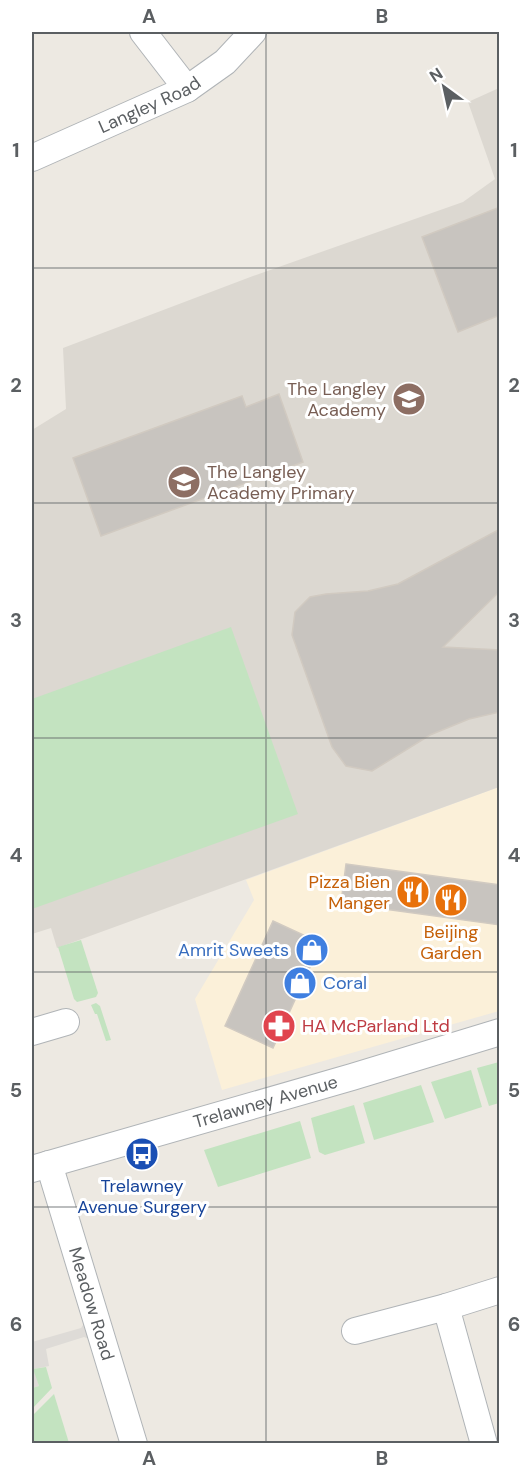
<svg xmlns="http://www.w3.org/2000/svg" width="531" height="1475" font-family="'DM Sans',sans-serif">
  <style>
    .commercial { fill: #fbf0d9 }
    .industrial { fill: #dedbd7 }
    .education { fill: #dcd8d1 }
    .green { fill: #c3e3c0 }
    .building { fill: #c8c4bf; stroke: #d1cac1; stroke-width: 1.5 }
    .lines { fill: none; stroke-linecap: round; stroke-linejoin: round }
    .minor-casing { stroke: #b0b4b7; stroke-width: 28 }
    .minor { stroke: #fff; stroke-width: 26 }
    .grid { fill: none; stroke: #5b5f62; stroke-width: 1.5; stroke-opacity: 0.55 }
    .labels { text-anchor: middle; dominant-baseline: central; stroke-width: 6; stroke-linejoin: round; paint-order: stroke }
    .street-label { font-size: 18px; fill: #5b5f62; stroke: #fff }
    .education-label { font-size: 18px; fill: #785e54; stroke: #fff; text-anchor: end }
    .food-label { font-size: 18px; fill: #c56008; stroke: #fff; text-anchor: end }
    .shop-label { font-size: 18px; fill: #366cbe; stroke: #fff; text-anchor: end }
    .health-label { font-size: 18px; fill: #be3a42; stroke: #fff; text-anchor: start }
    .transit-label { font-size: 18px; fill: #164399; stroke: #fff }
    .neatline { fill: none; stroke: #5b5f62; stroke-width: 2 }
    .grid-label { font-size: 20px; text-anchor: middle; font-weight: bold; fill: #5b5f62 }
  </style>
  <rect width="100%" height="100%" fill="#ede9e2"/>
  <polygon class="commercial" points="499,787 499,1011 222,1090 195,999 254,900 246,880"/>
  <polygon class="industrial" points="86,1321 94,1341 84,1337 46,1349 49,1366 34,1369 39,1386 32,1388 32,1342 81,1328"/>
  <polygon class="education" points="499,88 499,787 57,948 51,928 32,934 32,430 66,409 63,348 253,276 463,202 495,179 468,102"/>
  <g class="green">
    <polygon points="231,627 298,814 32,909 32,699"/>
    <polygon points="81,940 98,993 96,997 77,1002 74,999 58,947"/>
    <polygon points="96,1003 100,1006 111,1040 106,1041 97,1014 95,1014 91,1005"/>
    <polygon points="499,1062 499,1103 489,1106 477,1068"/>
    <polygon points="471,1070 482,1107 445,1119 431,1082"/>
    <polygon points="421,1085 434,1122 374,1140 363,1103"/>
    <polygon points="354,1105 365,1143 325,1155 319,1152 311,1118"/>
    <polygon points="300,1121 311,1158 218,1187 204,1150"/>
    <polygon points="46,1367 52,1388 32,1409 32,1388 39,1386 33,1369"/>
    <polygon points="54,1394 69,1443 32,1443 32,1416"/>
  </g>
  <g class="building">
    <polygon points="500,207 500,315 458,332 422,237"/>
    <polygon points="279,394 303,462 101,536 73,458 242,396 246,407"/>
    <polygon points="500,529 500,591 443,647 500,650 500,712 469,719 430,735 372,771 346,766 332,747 292,635 295,612 310,597 326,594 368,591 398,584"/>
    <polygon points="346,864 500,885 500,925 341,903"/>
    <polygon points="273,921 321,943 273,1048 225,1026"/>
  </g>
  <g class="lines">
    <g class="minor-casing">
      <g id="minor">
        <polyline points="143,32 187,89"/>
        <path id="s1" d="M32 158 187 89 225 62 253 32"/>
        <polyline points="32,1032 66,1022"/>
        <path id="s2" d="M49 1164 134 1444"/>
        <path id="s3" d="M32 1169 352 1077 500 1032"/>
        <polyline points="446,1307 484,1444"/>
        <polyline points="355,1331 446,1307 500,1290"/>
      </g>
    </g>
    <use href="#minor" class="minor"/>
  </g>
  <path class="grid" d="M266 32V1444M32 268H500M32 503H500M32 738H500M32 972H500M32 1207H500"/>
  <defs>
    <g id="school-disc" transform="scale(1.725)"><circle r="9.5" fill="#8d6e63" stroke="#fff"/><path d="M0-5L7-2L0 1L-7-2ZM-4 1L0 2.5L4 1V4Q0 6-4 4Z" fill="#fff"/></g>
    <g id="restaurant-disc" transform="scale(1.725)"><circle r="9.5" fill="#e8710a" stroke="#fff"/><path d="M-5-6h1v4h1v-4h1v4h1v-4h1v5L-1.5 .5V6h-2V.5L-5-1ZM5-6V6H3V1.5H1.5Q1.5-4 5-6Z" fill="#fff"/></g>
    <g id="shop-disc" transform="scale(1.725)"><circle r="9.5" fill="#3f7fe0" stroke="#fff"/><path d="M-5-2.5h2.3a2.7 3.5 0 0 1 5.4 0H5L5.5 6h-11ZM-1.5-2.5h3a1.5 2.3 0 0 0-3 0Z" fill="#fff"/></g>
    <g id="pharmacy-disc" transform="scale(1.725)"><circle r="9.5" fill="#e0444e" stroke="#fff"/><path d="M-2-6h4v4h4v4h-4v4h-4v-4h-4v-4h4Z" fill="#fff"/></g>
    <g id="bus-disc" transform="scale(1.725)"><circle r="9.5" fill="#1a4fb4" stroke="#fff"/><path d="M-5-6H5V4H4V6H2V4H-2V6H-4V4H-5ZM-3.5-4V0h7V-4ZM-3.5 1.2v1.5H-2V1.2ZM2 1.2v1.5H3.5V1.2Z" fill="#fff"/></g>
  </defs>
  <g fill-rule="evenodd">
    <use href="#school-disc" x="409" y="399"/>
    <use href="#school-disc" x="184" y="482"/>
    <use href="#restaurant-disc" x="413" y="892"/>
    <use href="#restaurant-disc" x="451" y="900"/>
    <use href="#shop-disc" x="312" y="950"/>
    <use href="#shop-disc" x="300" y="983"/>
    <use href="#pharmacy-disc" x="279" y="1026"/>
    <use href="#bus-disc" x="142" y="1154"/>
  </g>
  <g class="labels">
    <g class="street-label">
      <text stroke="none"><textPath href="#s1" startOffset="129">Langley Road</textPath></text>
      <text stroke="none"><textPath href="#s3" startOffset="243">Trelawney Avenue</textPath></text>
      <text stroke="none"><textPath href="#s2" startOffset="146">Meadow Road</textPath></text>
    </g>
    <g class="education-label">
      <text x="386" y="389">The Langley<tspan x="386" dy="21">Academy</tspan></text>
      <text x="207" y="472" text-anchor="start">The Langley<tspan x="207" dy="21">Academy Primary</tspan></text>
    </g>
    <g class="food-label">
      <text x="390" y="882">Pizza Bien<tspan x="390" dy="21">Manger</tspan></text>
      <text x="451" y="932" text-anchor="middle">Beijing<tspan x="451" dy="21">Garden</tspan></text>
    </g>
    <g class="shop-label">
      <text x="289" y="950">Amrit Sweets</text>
      <text x="323" y="983" text-anchor="start">Coral</text>
    </g>
    <g class="health-label">
      <text x="302" y="1026">HA McParland Ltd</text>
    </g>
    <g class="transit-label">
      <text x="142" y="1186">Trelawney<tspan x="142" dy="21">Avenue Surgery</tspan></text>
    </g>
  </g>
  <rect width="531" height="1475" fill="none" stroke="#ffffff" stroke-width="66"/>
  <g transform="translate(444 87) rotate(327)" stroke="#ffffff" stroke-width="4.5" paint-order="stroke">
  <path d="M0-4.5L10 22L0 15L-10 22Z" fill="#5b5f62"/>
  <text y="-9" font-size="16" font-weight="bold" text-anchor="middle" fill="#5b5f62">N</text>
  </g>
  <rect x="33" y="33" width="465" height="1409" class="neatline"/>
  <g class="grid-label">
    <text x="149" y="23">A</text>
    <text x="382" y="23">B</text>
    <text x="16" y="157">1</text>
    <text x="514" y="157">1</text>
    <text x="16" y="392">2</text>
    <text x="514" y="392">2</text>
    <text x="16" y="627">3</text>
    <text x="514" y="627">3</text>
    <text x="16" y="862">4</text>
    <text x="514" y="862">4</text>
    <text x="16" y="1097">5</text>
    <text x="514" y="1097">5</text>
    <text x="16" y="1331">6</text>
    <text x="514" y="1331">6</text>
    <text x="149" y="1465">A</text>
    <text x="382" y="1465">B</text>
  </g>
</svg>
